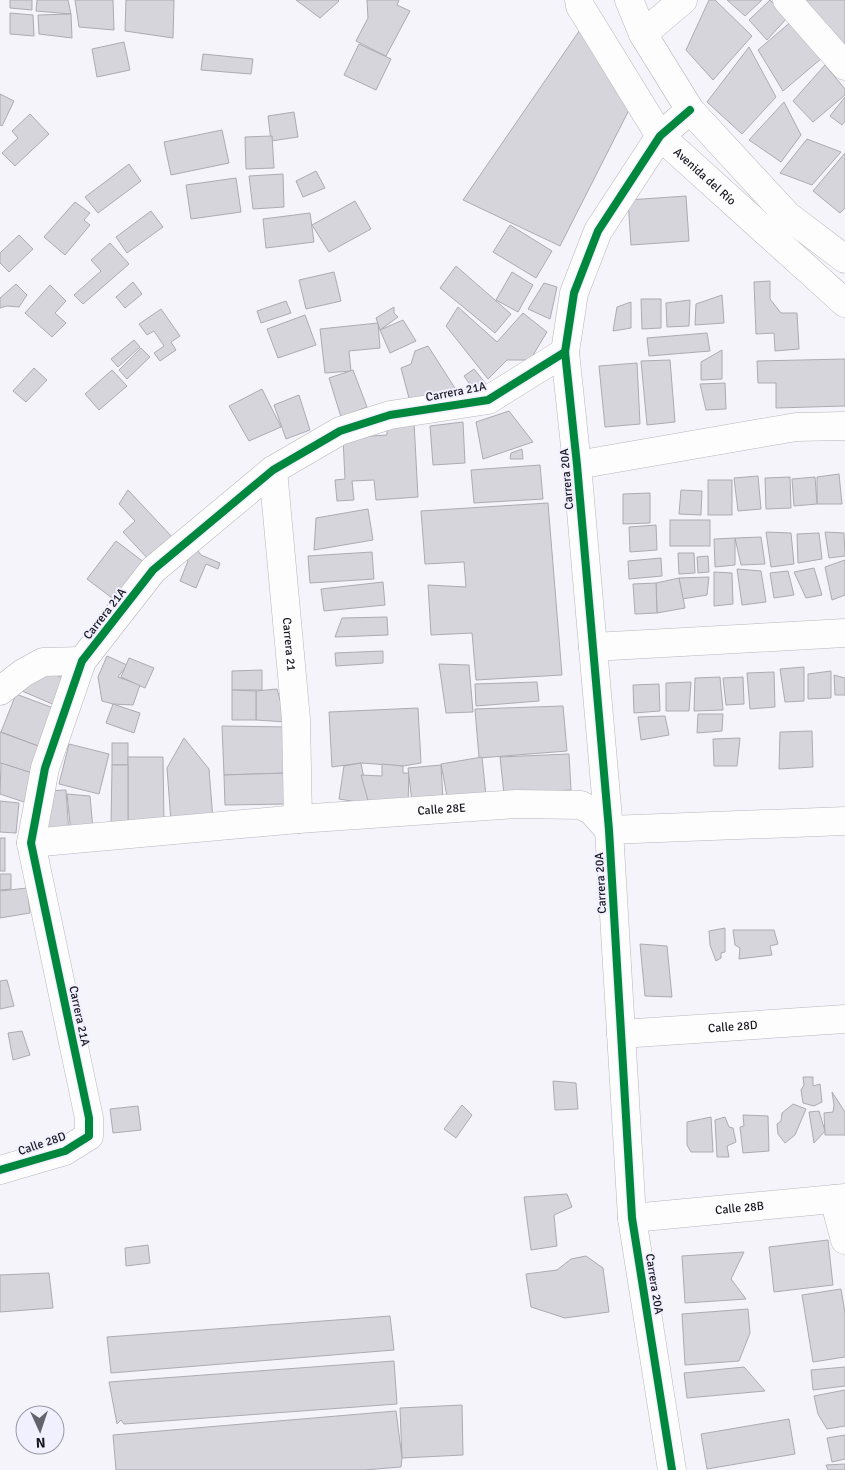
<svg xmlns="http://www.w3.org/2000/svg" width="845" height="1470" font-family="Signika,sans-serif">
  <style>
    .building { fill: #d6d5dc; stroke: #acabb2 }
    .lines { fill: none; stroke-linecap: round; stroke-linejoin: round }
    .minor-casing { stroke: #b6b6bd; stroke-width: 29 }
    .major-casing { stroke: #b6b6bd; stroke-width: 29 }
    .minor { stroke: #fdfdfe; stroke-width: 28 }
    .major { stroke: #fdfdfe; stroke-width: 28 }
    .cycleway-casing { stroke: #f1f0fe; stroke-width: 11 }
    .cycleway { stroke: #00873e; stroke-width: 8 }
    .labels { text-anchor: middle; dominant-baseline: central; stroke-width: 4; stroke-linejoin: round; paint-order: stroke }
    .street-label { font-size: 12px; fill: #18161f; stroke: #f1f0fe }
  </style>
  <rect width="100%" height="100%" fill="#f4f4fa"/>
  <g class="building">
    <polygon points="10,0 32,0 32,10 10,8"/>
    <polygon points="37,0 68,0 71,14 36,11"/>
    <polygon points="75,0 113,0 114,30 79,27"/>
    <polygon points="126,0 174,0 173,38 125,31"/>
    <polygon points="296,0 338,0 339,1 320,18"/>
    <polygon points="367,0 399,0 397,5 410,11 386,56 356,41 368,18"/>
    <polygon points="709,0 715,0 752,36 713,80 686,50"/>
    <polygon points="727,0 762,0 745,16"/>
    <polygon points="770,0 787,18 767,40 749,20"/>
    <polygon points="795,0 845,0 845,53"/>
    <polygon points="10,13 33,15 34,36 10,34"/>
    <polygon points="71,14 72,38 39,34 38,15"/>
    <polygon points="793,20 822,58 783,91 758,50"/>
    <polygon points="584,24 631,106 560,246 463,200"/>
    <polygon points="124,42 130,70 97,77 92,49"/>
    <polygon points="359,44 391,59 376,90 344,75"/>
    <polygon points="749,47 776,97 742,134 707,102"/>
    <polygon points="203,54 253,59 251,74 201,70"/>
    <polygon points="825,65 845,89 845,95 813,122 793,101"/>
    <polygon points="0,94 14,101 2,126 0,125"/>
    <polygon points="845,97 845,121 842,125 830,116"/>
    <polygon points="784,102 801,135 781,162 749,140"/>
    <polygon points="294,112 298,137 271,141 268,116"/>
    <polygon points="30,114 49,134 15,166 2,153 18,138 12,131"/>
    <polygon points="222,130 229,163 171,175 164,142"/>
    <polygon points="272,136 274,168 246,169 245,137"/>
    <polygon points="807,139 841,152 812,185 780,173"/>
    <polygon points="845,153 845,208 840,213 813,191"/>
    <polygon points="129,164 141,181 98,213 85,197"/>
    <polygon points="316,171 325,188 303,197 296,181"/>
    <polygon points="283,174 284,207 253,209 249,176"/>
    <polygon points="236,178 241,212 191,219 186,185"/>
    <polygon points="686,196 689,241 631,245 628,200"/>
    <polygon points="355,201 371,229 329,252 312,225"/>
    <polygon points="75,202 90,213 84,220 90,225 65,255 44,237"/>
    <polygon points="151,211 163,227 127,253 116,237"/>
    <polygon points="310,213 314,242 266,248 263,219"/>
    <polygon points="510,225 552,251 536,278 493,252"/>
    <polygon points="19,235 33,249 9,272 0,263 0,253"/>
    <polygon points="110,243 129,264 83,304 74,295 101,271 91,260"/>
    <polygon points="456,266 511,314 495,333 440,288"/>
    <polygon points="334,272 341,301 306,309 299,280"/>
    <polygon points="512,272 533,285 518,312 496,300"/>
    <polygon points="770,281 770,299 781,313 797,313 799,349 775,351 774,333 756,334 754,282"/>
    <polygon points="133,282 142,294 125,308 116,297"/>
    <polygon points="544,283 557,287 550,319 528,309"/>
    <polygon points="16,284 27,295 19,307 7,306 0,308 0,298"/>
    <polygon points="50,285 66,301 55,313 66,323 52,337 25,313"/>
    <polygon points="722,295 724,323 695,325 696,304"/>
    <polygon points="641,299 661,299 661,328 642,329"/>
    <polygon points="690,300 689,326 667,327 666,303"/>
    <polygon points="286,301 291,313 261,323 257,311"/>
    <polygon points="631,302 631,328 613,331 617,307"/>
    <polygon points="394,307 394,313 398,317 380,330 376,318"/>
    <polygon points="458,307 497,342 523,313 547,332 530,360 507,360 488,379 446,326"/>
    <polygon points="161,309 180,336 171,342 176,350 160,361 154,353 164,346 154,331 147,335 139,324"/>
    <polygon points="305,315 316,345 278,358 267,329"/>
    <polygon points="403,320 416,341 390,353 380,330"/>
    <polygon points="378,323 380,348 349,351 351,371 325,373 320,329"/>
    <polygon points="707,333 710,351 649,356 647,338"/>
    <polygon points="134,340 140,347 118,367 111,359"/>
    <polygon points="428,346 460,396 409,398 401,368 411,364 415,351"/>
    <polygon points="141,348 150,357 127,379 119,370"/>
    <polygon points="722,350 722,379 701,380 701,362"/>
    <polygon points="845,359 845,406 776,408 776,383 758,383 757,361"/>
    <polygon points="670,360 675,422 647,425 641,361"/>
    <polygon points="637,363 640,424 605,427 599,366"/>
    <polygon points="34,368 47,380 26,402 13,391"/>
    <polygon points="474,369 490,389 479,397 464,376"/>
    <polygon points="112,370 127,386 99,410 85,394"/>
    <polygon points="353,370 367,407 341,417 329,378"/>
    <polygon points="725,383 726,409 706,410 700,384"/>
    <polygon points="262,389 281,427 249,441 229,406"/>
    <polygon points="299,395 310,430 286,439 274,405"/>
    <polygon points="509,411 533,442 483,459 476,422"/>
    <polygon points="414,422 418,497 376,500 374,480 352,481 354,500 337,501 335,480 345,479 343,438 387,435 387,424"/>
    <polygon points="463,422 465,463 433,465 430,426"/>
    <polygon points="522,449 523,459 510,459 511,453"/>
    <polygon points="540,465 543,499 474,503 471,470"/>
    <polygon points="839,474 842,504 817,504 817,477"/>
    <polygon points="758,476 761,509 738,511 734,478"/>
    <polygon points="790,477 791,508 766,509 765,478"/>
    <polygon points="815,477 817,504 794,506 792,479"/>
    <rect x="708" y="480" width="24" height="35"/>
    <polygon points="128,490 174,539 150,561 123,532 135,521 119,504"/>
    <polygon points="681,490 702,491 701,515 679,514"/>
    <polygon points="650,493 650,523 623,524 623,494"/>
    <polygon points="548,503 562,675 476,680 472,633 431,635 428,585 466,587 464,562 425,564 421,511"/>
    <polygon points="368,509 373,540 314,550 316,518"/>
    <rect x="670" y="520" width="40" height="26"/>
    <polygon points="656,525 657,550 630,552 629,527"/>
    <polygon points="766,532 791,533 794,564 771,567"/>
    <polygon points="825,532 844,533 845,556 829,558"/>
    <polygon points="819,533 822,559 798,563 797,534"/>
    <polygon points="761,537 765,564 741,565 735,538"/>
    <polygon points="735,538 735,565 715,567 714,539"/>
    <polygon points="116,541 149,566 120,604 87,579"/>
    <polygon points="195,547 201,555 220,563 218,569 206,564 196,588 180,581 188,561 184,555"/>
    <polygon points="372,552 374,579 310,583 308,556"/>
    <polygon points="678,553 694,553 695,573 679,574"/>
    <polygon points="708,556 709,572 698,573 697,557"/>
    <polygon points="661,558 662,576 629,579 628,561"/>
    <polygon points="845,560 845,595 832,600 825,567"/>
    <polygon points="814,568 822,595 806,598 794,572"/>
    <polygon points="737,569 761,571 766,602 742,605"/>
    <polygon points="788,571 794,595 774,598 770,573"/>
    <polygon points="714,572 732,573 733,604 714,606"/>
    <polygon points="709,577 707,595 682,599 679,578"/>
    <polygon points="679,578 685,608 657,613 656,583"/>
    <polygon points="383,582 385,605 324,611 321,589"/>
    <polygon points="656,583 657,613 635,614 633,584"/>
    <polygon points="387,617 388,635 335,637 342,618"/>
    <polygon points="383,651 383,663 336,666 335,653"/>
    <polygon points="107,656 127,665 118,677 140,685 133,705 113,704 102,701 98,677"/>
    <polygon points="129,658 154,668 145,688 121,677"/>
    <polygon points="439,664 469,665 473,712 446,713"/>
    <polygon points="804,667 804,701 785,702 780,669"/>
    <polygon points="40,669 68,680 57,706 22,691"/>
    <polygon points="262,670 262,690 232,690 232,671"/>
    <polygon points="831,671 831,698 808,699 808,674"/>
    <polygon points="774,672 775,707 750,709 747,673"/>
    <polygon points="834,675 845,678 845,695 835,695"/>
    <polygon points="720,677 723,710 694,711 695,678"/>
    <polygon points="743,677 744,704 726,705 723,678"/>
    <polygon points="537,682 539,701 476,706 475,684"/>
    <polygon points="691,682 689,711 666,711 666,683"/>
    <polygon points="659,684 660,711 634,713 633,685"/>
    <polygon points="277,689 286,722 256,720 256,691"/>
    <polygon points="232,690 256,691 256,720 232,720"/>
    <polygon points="16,694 56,709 41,747 1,732"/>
    <polygon points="113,704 140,713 134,733 106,723"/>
    <polygon points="563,706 567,751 479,758 475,709"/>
    <polygon points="418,708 421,763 403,766 361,763 332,767 329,712"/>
    <polygon points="698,714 723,714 722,731 697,733"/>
    <polygon points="665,716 669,735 641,740 638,717"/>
    <polygon points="222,726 287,727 286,773 224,775"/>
    <polygon points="812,731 813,767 779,769 780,732"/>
    <polygon points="0,732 41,747 32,773 0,763"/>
    <polygon points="184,738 209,769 213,820 171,822 167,768"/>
    <polygon points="740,738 737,766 714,766 713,739"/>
    <rect x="112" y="743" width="16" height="22"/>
    <polygon points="69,744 109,754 99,794 59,784"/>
    <polygon points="569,754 571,790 504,794 500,757"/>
    <polygon points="128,757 163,757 164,825 128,825"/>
    <polygon points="482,757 486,796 448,802 441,764"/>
    <polygon points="1,763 32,773 27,803 0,794"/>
    <polygon points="361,763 369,804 339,799 344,766"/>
    <polygon points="382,764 403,766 403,773 409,773 408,805 369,804 361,775 382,776"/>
    <polygon points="112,765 128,765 128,825 111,825"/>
    <polygon points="441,765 443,799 412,802 408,768"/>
    <polygon points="286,773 287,804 225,805 224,775"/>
    <polygon points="66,790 69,836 48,838 45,791"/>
    <polygon points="67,794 90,796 93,830 71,833"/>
    <polygon points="0,801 19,803 16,833 0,832"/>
    <rect x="0" y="838" width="5" height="33"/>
    <polygon points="0,874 11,874 11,889 0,890"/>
    <polygon points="27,888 30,913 0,918 0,891"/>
    <polygon points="725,928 725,952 721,953 721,958 716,961 710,945 709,931"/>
    <polygon points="733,930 774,930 778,944 770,946 772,955 739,959 740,948 735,945"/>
    <polygon points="640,944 667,946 672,997 645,996"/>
    <polygon points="7,980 14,1006 0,1009 0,981"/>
    <polygon points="22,1031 30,1055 13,1060 8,1033"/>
    <polygon points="803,1077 813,1077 813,1086 820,1084 822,1102 814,1106 803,1103 801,1090 804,1085"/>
    <polygon points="553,1081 576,1083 578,1109 555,1110"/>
    <polygon points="832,1092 845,1112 845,1135 825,1135 824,1113 833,1112 834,1105"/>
    <polygon points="793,1104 806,1109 795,1135 785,1143 778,1134 777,1124 781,1121 782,1113"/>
    <polygon points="462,1105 472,1115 456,1138 444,1129"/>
    <polygon points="138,1106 141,1130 113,1133 110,1109"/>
    <polygon points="819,1111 825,1131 814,1143 809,1112"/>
    <polygon points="743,1115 768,1116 769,1151 743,1153 740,1127 744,1126"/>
    <polygon points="711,1117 713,1152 691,1152 687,1145 687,1122"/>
    <polygon points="725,1117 729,1127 733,1128 736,1142 727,1146 729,1157 717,1157 715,1120"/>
    <polygon points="567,1194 572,1207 554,1215 557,1246 531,1250 524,1197"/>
    <polygon points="828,1240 833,1285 774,1292 769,1247"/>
    <polygon points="148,1245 150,1263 126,1266 125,1248"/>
    <polygon points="744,1252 731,1279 746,1299 685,1303 682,1256"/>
    <polygon points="586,1256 603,1268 609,1312 565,1318 531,1307 526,1274 557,1270 571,1259"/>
    <polygon points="49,1273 53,1308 0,1312 0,1275"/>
    <polygon points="841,1289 845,1313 845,1357 813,1362 802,1295"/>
    <polygon points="748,1309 750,1333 739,1361 685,1365 682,1314"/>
    <polygon points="390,1316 394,1350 111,1373 107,1337"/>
    <polygon points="394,1361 397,1404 124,1424 121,1420 117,1424 109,1382"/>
    <polygon points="744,1367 765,1391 687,1398 684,1373"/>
    <polygon points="845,1367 845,1386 813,1390 811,1370"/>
    <polygon points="845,1390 845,1426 827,1429 818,1414 814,1396"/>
    <polygon points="462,1405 463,1455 402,1458 400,1408"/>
    <polygon points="396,1411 402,1458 401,1467 364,1470 116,1470 113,1435"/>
    <polygon points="789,1419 795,1454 707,1469 701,1434"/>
    <polygon points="845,1435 845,1459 832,1462 827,1438"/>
    <polygon points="845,1464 845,1470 828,1470 826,1465"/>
  </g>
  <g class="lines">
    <g class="minor-casing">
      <g id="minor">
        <polyline points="787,0 845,66"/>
        <polyline points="643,34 683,0"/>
        <polyline points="577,465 796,427 845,426"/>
        <path id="s1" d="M273 470 296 719 298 819"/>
        <polyline points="593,647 845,633"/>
        <polyline points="0,691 23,673 43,662 82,661"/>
        <path id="s2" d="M31 843 298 819 516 804 581 805 592 811 609 830 845 821"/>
        <path id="s3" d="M621 1034 845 1019"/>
        <polyline points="0,1170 65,1151 89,1136 89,1118 31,843 45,768 82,661 153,570 273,470 340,431 390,415 488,400 565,352"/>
        <polyline points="834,1199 845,1240"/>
        <path id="s4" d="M632 1218 845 1198"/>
        <polyline points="672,1470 632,1218 609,830 577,465 565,352 574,293 598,231 660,136 690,110"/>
      </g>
    </g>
    <g class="major-casing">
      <g id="major">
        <path id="s5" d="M579 0 580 6 660 136 845 303"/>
        <polyline points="629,0 643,34 690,110 788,216 845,259"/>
      </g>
    </g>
    <use href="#minor" class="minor"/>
    <use href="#major" class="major"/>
    <g class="cycleway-casing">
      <g id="cycleway">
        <polyline points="0,1170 65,1151 89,1136 89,1118 31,843 45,768 82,661 153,570 273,470 340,431 390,415 488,400 565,352"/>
        <polyline points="672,1470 632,1218 609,830 577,465 565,352 574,293 598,231 660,136 690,110"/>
      </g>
    </g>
    <use href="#cycleway" class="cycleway"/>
  </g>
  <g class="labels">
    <g class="street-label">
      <text stroke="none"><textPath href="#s5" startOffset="219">Avenida del Río</textPath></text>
      <text transform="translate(456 392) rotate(-11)">Carrera 21A</text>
      <text transform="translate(567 479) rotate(-95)">Carrera 20A</text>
      <text transform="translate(105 614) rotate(-52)">Carrera 21A</text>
      <text stroke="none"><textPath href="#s1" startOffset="175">Carrera 21</textPath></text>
      <text stroke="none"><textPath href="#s2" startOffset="412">Calle 28E</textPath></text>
      <text transform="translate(601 883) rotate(-93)">Carrera 20A</text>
      <text transform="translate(79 1016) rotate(78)">Carrera 21A</text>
      <text stroke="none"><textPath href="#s3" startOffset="112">Calle 28D</textPath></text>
      <text transform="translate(42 1144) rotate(-19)">Calle 28D</text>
      <text stroke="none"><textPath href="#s4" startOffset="108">Calle 28B</textPath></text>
      <text transform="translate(654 1284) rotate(81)">Carrera 20A</text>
    </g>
  </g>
  <g transform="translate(40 1430) rotate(177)"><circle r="24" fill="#f1f0fe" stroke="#9a99a5"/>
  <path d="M0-4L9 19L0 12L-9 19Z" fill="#65646c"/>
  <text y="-8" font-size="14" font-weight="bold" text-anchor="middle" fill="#18161f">N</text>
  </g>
</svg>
